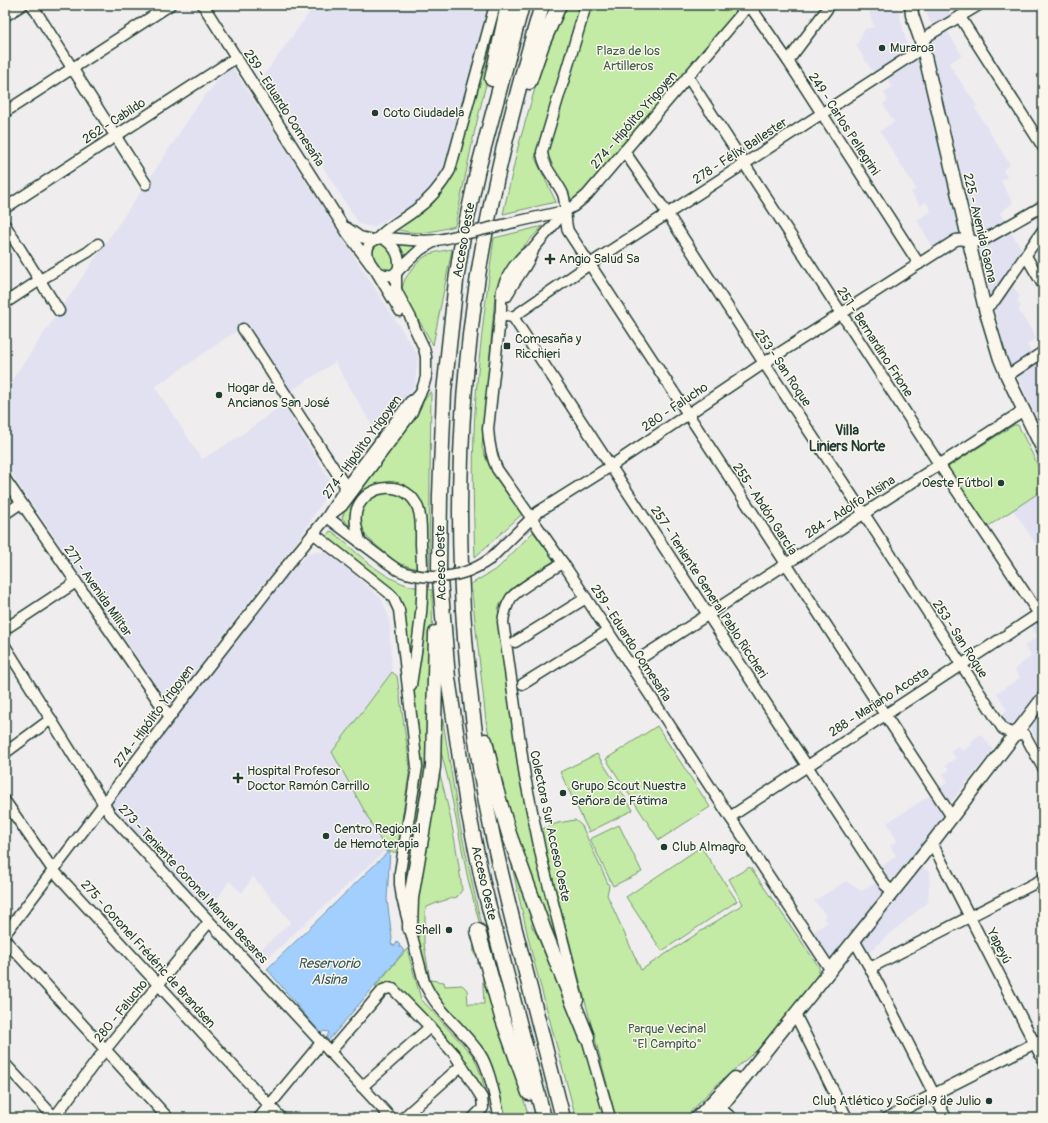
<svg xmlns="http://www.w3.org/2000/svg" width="1048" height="1123" font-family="Pangolin,sans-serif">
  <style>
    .built { fill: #e2e1f1 }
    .green { fill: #c3eba6; stroke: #71946d }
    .water { fill: #a2cffd; stroke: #6e95ad }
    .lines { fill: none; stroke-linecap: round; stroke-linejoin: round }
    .minor-casing { stroke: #1f3d34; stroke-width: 13 }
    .major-casing { stroke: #1f3d34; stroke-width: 15 }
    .highway-casing { stroke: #1f3d34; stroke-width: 17 }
    .minor { stroke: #fbf7ec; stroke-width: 10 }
    .major { stroke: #fbf7ec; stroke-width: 12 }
    .highway { stroke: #fbf7ec; stroke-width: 14 }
    .minor-bridge-casing { stroke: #1f3d34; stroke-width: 13; stroke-linecap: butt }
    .minor-bridge { stroke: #fbf7ec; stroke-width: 10 }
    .poi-dot { fill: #1f3d34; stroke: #fbf7ec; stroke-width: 1.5 }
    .labels { text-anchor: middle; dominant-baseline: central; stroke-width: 3; stroke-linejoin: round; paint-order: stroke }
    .poi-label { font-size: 13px; fill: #1f3d34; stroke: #fbf7ec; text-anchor: start }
    .park-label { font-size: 13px; fill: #40604b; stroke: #fbf7ec }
    .street-label { font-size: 13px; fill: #1f3d34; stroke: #fbf7ec }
    .neighbourhood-label { font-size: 14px; font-weight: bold; fill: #1f3d34; stroke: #fbf7ec }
    .water-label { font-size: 14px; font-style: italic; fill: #395a5c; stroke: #fbf7ec }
  </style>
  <rect width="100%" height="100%" fill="#f0edee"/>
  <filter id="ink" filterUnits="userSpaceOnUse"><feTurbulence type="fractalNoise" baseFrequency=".025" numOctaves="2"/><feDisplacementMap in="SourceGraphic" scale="8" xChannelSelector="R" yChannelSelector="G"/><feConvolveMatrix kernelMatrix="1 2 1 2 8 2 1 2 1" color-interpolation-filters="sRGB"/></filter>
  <g filter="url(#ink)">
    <g class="built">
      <polygon points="315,5 488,5 452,152 445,172 423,199 373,227 359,224 264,75"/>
      <polygon points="863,5 897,5 908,48 908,51 874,73 856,46 865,29 874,27 868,8 867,8"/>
      <polygon points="924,5 944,5 951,15 934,26 930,22"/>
      <polygon points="946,29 962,55 949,64 977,106 975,108 1010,165 1003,170 1007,177 1001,181 1013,203 1000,213 1006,224 979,238 977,236 930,47 931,38"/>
      <polygon points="913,59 918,60 919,63 961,226 960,231 957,234 934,250 917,220 931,211 926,202 920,206 911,192 916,189 880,131 894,122 883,104 888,100 884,93 892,87 886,76"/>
      <polygon points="231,65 418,355 415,385 377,434 335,362 291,391 248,323 155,387 202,459 237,438 283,404 333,485 301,536 253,596 170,705 5,465 5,390 146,184 199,103"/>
      <polygon points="1009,230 1024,252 995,295 992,295 990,294 980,251 981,247 982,245"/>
      <polygon points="1011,283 1020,297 1017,300 1021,307 1018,309 1036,338 1027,345 1033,354 1013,366 1009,363 994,308"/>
      <polygon points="1039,358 1043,365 1043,432 1019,380 1017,374"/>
      <polygon points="1043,490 1043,555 1013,510"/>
      <polygon points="311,552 327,552 381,598 389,617 392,672 332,752 386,850 260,965 250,954 253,951 256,954 291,922 253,877 242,893 229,881 208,913 109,808 109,804 151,752 284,575"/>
      <polygon points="1037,620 1040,622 1043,627 1043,687 1010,727 1008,727 1000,715 1007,710 997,693 1020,678 1015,670 1021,665 1020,664 1032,656 1024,646 1038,637 1030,623"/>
      <polygon points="1043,712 1043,754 1032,731 1032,725"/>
      <polygon points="981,734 993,750 951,802 947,802 936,790 948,782 943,774 949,770 946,765 956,758 951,751 958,746 962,751 972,745 971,741"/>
      <polygon points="932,794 944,813 943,819 892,880 887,881 878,869 896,856 890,846 897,841 887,823"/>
      <polygon points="920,864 930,873 928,902 866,954 861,941"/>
      <polygon points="846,881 861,891 879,881 885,889 885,892 835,956 829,958 826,956 812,933 828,922 824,919 826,915 814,901"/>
    </g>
    <g class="green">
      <path d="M498 5H505L474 134 455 226C432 232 416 236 392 228L438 193Z"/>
      <polygon points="566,5 580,5 535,158 556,202 503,214 518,147 547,47"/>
      <polygon points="589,5 738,5 739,12 579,198 573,199 568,197 547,162 546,151"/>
      <path d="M543 226 517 253 495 295 483 433 482 448 487 461 522 514 475 557C473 503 472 449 476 395 480 343 487 291 494 238Z"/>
      <polygon points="398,241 426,243 406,258"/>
      <path d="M379 242 391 248 396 267 393 270C389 270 386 271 383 269 373 264 369 248 379 242Z"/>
      <path d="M452 249 433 345 402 291C403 282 405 278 411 271 424 253 431 253 452 249Z"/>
      <polygon points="431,391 429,570 424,570 421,508 395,484 362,494 355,531 342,518 347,506"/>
      <polygon points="1014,425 1018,425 1043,476 1043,490 987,527 948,467"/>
      <polygon points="385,490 406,495 416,510 418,569 397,563 369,539 364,533 361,523 360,512 365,501"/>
      <path d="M330 531 333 532C359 554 385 583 420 588L409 665 399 599 327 537V535Z"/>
      <polygon points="533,532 556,562 500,604 498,609 523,788 569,983 504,801 486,721 471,584 498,568"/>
      <polygon points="425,589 432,590 433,673 431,738 409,901 404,890 403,876 414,804 414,686"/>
      <polygon points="392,672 397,676 410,768 397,852 386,852 386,850 332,752"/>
      <polygon points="438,690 459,821 478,910 486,939 491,968 468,879 448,779 439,744"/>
      <polygon points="657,726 710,807 659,840 606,759"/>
      <polygon points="597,754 633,810 589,832 560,772"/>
      <path d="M437 764C449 806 457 847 462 890L457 897 439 902 427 907 425 911V926L428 929V932L424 934V944L430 980 444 982 445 986 462 985 467 990 468 1004H484L482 967 477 963 482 962 480 954 475 955 474 954 473 930H477C491 994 511 1056 529 1118H504L486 1056 439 1004 428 982 414 930 413 905 416 882 421 879V863H424L427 851 426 843H424L436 766Z"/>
      <polygon points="500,814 536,921 531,925 536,934 538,934 583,1037 604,1118 576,1118 532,954"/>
      <polygon points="575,820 582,826 609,886 607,895 641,970 743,904 729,879 750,867 819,967 819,976 758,1049 713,1088 685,1118 616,1118 540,830 558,823"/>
      <polygon points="619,825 642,872 613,886 590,839"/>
      <polygon points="701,847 737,901 662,951 626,897"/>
      <polygon points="407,949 421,999 474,1057 481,1075 488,1101 485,1101 464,1063 397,990 379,991 375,987"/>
    </g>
    <polygon class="water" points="390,850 387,899 392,938 391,944 395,946 397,942 400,945 399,947 401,947 404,951 328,1041 326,1039 329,1032 323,1031 321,1034 267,969"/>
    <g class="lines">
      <g class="minor-casing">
        <g id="minor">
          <polyline points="32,5 146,184"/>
          <polyline points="203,5 348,234 371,265"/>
          <path d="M586 5 542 152C543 168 556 179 563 194 567 205 564 219 568 231L952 817"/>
          <path d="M749 5 587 195 574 206 565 211 534 248C519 256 507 274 502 290 501 296 501 303 501 309L488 429C489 444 491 456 497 469L563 563 830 969"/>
          <polyline points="743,7 752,9 788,61 919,264"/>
          <polyline points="5,16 22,5"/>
          <polyline points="960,17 1043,147"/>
          <polyline points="788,61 830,5"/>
          <polyline points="688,77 939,464 1043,620"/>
          <polyline points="5,112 170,5"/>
          <polyline points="624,151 667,213 764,363 872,526 1003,729 1009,732 1025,735 1043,768"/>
          <polyline points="5,208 237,57"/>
          <polyline points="515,222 565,211"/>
          <polyline points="5,225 59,311"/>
          <polyline points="347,228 360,237 373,240"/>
          <path d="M377 239C388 227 401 221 414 211 430 200 441 186 450 170L495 5"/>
          <path d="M384 239C395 246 402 258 398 271"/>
          <path d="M437 240 420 250 393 275C373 279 358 249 374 240 381 236 403 240 412 240 422 241 433 241 443 239"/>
          <polyline points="1026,256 1043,285"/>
          <polyline points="376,271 400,311"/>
          <path d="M507 296C514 279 529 266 534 248"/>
          <polyline points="5,303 40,280 88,252 98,244"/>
          <polyline points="985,309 995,300 1043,230"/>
          <polyline points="500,315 513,317 885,885 892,891"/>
          <polyline points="513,317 590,264 915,53 929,35 979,5"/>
          <polyline points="243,329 346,487"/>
          <polyline points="1007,376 1043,352"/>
          <polyline points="5,479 163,708 170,716"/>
          <polyline points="5,514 21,503"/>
          <polyline points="330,515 342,506 411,414 423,387 426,377 426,357 424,348 415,329 411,318 398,294 396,289 396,273"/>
          <polyline points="327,517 388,563 398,570 406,573"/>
          <path d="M313 533 388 592 393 597 399 610 417 767 400 872V884L402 898 424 982C437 1012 462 1028 480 1054 490 1069 495 1100 500 1118"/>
          <path d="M361 544C358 533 353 520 357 509 367 482 408 480 418 508 422 519 421 532 421 544 422 562 423 580 422 598 421 627 415 657 411 685"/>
          <path d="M490 559 538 512 611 466 764 363 956 240C965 238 974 243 982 241L1043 206"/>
          <path d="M563 563C551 570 518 589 511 598 506 606 504 613 503 622L525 777 542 860 578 1000"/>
          <polyline points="5,629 76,582"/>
          <polyline points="515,642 586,598"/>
          <polyline points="5,646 110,814 391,1118"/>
          <polyline points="630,665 1024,410"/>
          <polyline points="523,684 608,631"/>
          <polyline points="5,753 51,719"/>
          <polyline points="5,801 53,870 281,1118"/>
          <polyline points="730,817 1043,611"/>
          <polyline points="932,843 1043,1060"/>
          <polyline points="5,934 187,694 285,568 327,517 346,487 410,402 419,396"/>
          <polyline points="5,940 168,1118"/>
          <polyline points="854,940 870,968 946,1118"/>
          <polyline points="870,968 1043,879"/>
          <polyline points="795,1014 847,1118"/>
          <polyline points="585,1031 610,1118"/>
          <polyline points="330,1052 383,990 389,988 393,989 430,1027 455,1055 482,1098 483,1108 473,1118"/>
          <polyline points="5,1064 55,1118"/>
          <polyline points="362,1087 430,1027"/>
          <polyline points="715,1104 732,1118"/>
          <polyline points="54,1118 97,1060 209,922"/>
          <polyline points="259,1118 321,1043"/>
          <polyline points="403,1118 462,1065"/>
          <polyline points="887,1118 1043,1039"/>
        </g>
      </g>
      <g class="major-casing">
        <g id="major">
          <polyline points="911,5 912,15 922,44 985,309 1000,359 1007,376 1043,450"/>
          <polyline points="697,1118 712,1102 735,1078"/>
          <polyline points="712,1118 932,843 1043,698"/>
        </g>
      </g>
      <g class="highway-casing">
        <g id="highway">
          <polyline points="522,5 477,173 462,242 456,281 444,392 440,495 439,567 448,678 467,805 483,884 544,1118"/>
          <path d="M542 5C516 94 492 185 478 276 452 444 455 613 482 780 492 839 506 896 521 953 535 1008 549 1063 563 1118"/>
          <polyline points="492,79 508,5"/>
          <polyline points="529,82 542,44 559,5"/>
          <polyline points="485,741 496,789 509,834 543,928 587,1037"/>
          <polyline points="410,928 411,898 433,767 436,633"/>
          <polyline points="478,931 502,1017 529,1093"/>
        </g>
      </g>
      <use href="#minor" class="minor"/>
      <use href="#major" class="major"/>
      <use href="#highway" class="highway"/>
      <g class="minor-bridge-casing">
        <g id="minor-bridge">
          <polyline points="443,239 515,222"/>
          <path d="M406 573C436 581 465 577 490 559"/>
        </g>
      </g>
      <use href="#minor-bridge" class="minor-bridge"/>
    </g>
  </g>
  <g class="poi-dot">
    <circle cx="882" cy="48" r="4"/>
    <circle cx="375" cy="113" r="4"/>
    <path d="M548 253h4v4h4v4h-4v4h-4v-4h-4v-4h4z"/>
    <rect x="503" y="342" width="8" height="8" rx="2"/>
    <circle cx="219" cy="395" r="4"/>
    <circle cx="1001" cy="483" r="4"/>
    <path d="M236 772h4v4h4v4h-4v4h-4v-4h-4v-4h4z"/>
    <circle cx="563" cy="793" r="4"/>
    <circle cx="326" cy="836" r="4"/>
    <circle cx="664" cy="847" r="4"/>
    <circle cx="449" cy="930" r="4"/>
    <circle cx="989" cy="1101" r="4"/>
  </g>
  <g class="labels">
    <g class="poi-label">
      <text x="890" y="48">Muraroa</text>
      <text x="383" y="113">Coto Ciudadela</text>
      <text x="559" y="259">Angio Salud Sa</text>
      <text x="515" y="339">Comesaña y<tspan x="515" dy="15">Ricchieri</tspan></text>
      <text x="227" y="388">Hogar de<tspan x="227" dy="15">Ancianos San José</tspan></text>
      <text x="993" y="483" text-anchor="end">Oeste Fútbol</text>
      <text x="247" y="771">Hospital Profesor<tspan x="247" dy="15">Doctor Ramón Carrillo</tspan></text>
      <text x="571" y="786">Grupo Scout Nuestra<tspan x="571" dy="15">Señora de Fátima</tspan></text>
      <text x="334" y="829">Centro Regional<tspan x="334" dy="15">de Hemoterapia</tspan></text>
      <text x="672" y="847">Club Almagro</text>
      <text x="441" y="930" text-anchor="end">Shell</text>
      <text x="981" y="1101" text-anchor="end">Club Atlético y Social 9 de Julio</text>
    </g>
    <g class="park-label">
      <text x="628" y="51">Plaza de los<tspan x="628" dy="15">Artilleros</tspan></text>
      <text x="667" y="1029">Parque Vecinal<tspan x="667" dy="15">"El Campito"</tspan></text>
    </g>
    <g class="street-label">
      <text transform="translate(284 108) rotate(57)">259 - Eduardo Comesaña</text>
      <text transform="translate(634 120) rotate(-49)">274 - Hipólito Yrigoyen</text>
      <text transform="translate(114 121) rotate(-33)">262 - Cabildo</text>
      <text transform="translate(844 124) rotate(57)">249 - Carlos Pellegrini</text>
      <text transform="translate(740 151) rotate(-33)">278 - Félix Ballester</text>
      <text transform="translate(980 228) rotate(77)">225 - Avenida Gaona</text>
      <text transform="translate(464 240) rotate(-80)">Acceso Oeste</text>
      <text transform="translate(875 342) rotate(57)">251 - Bernardino Frione</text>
      <text transform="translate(783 368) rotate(56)">253 - San Roque</text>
      <text transform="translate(675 407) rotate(-34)">280 - Falucho</text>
      <text transform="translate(362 447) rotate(-54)">274 - Hipólito Yrigoyen</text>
      <text transform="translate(850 507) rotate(-33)">284 - Adolfo Alsina</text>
      <text transform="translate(765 509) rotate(57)">255 - Abdón García</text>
      <text transform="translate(441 563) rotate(-91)">Acceso Oeste</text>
      <text transform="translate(98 591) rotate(55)">271 - Avenida Militar</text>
      <text transform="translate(709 592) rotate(57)">257 - Teniente General Pablo Riccheri</text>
      <text transform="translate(960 639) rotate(57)">253 - San Roque</text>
      <text transform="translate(631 643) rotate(57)">259 - Eduardo Comesaña</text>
      <text transform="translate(879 702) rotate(-33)">288 - Mariano Acosta</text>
      <text transform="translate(154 716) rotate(-53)">274 - Hipólito Yrigoyen</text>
      <text transform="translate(550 826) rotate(78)">Colectora Sur Acceso Oeste</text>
      <text transform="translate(484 883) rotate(77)">Acceso Oeste</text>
      <text transform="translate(193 884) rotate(47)">273 - Teniente Coronel Manuel Besares</text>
      <text transform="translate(999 946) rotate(63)">Yapeyú</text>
      <text transform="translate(148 954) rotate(48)">275 - Coronel Frédéric de Brandsen</text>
      <text transform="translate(121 1011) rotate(-51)">280 - Falucho</text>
    </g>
    <g class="neighbourhood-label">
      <text x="847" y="430">Villa<tspan x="847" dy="16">Liniers Norte</tspan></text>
    </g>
    <g class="water-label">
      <text x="329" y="963">Reservorio<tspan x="329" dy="16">Alsina</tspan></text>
    </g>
  </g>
  <rect width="1048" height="1123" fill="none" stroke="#fbf7ec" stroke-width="20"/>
  <rect x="10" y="10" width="1028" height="1103" fill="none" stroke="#1f3d34" stroke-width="1.5" filter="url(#ink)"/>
</svg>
